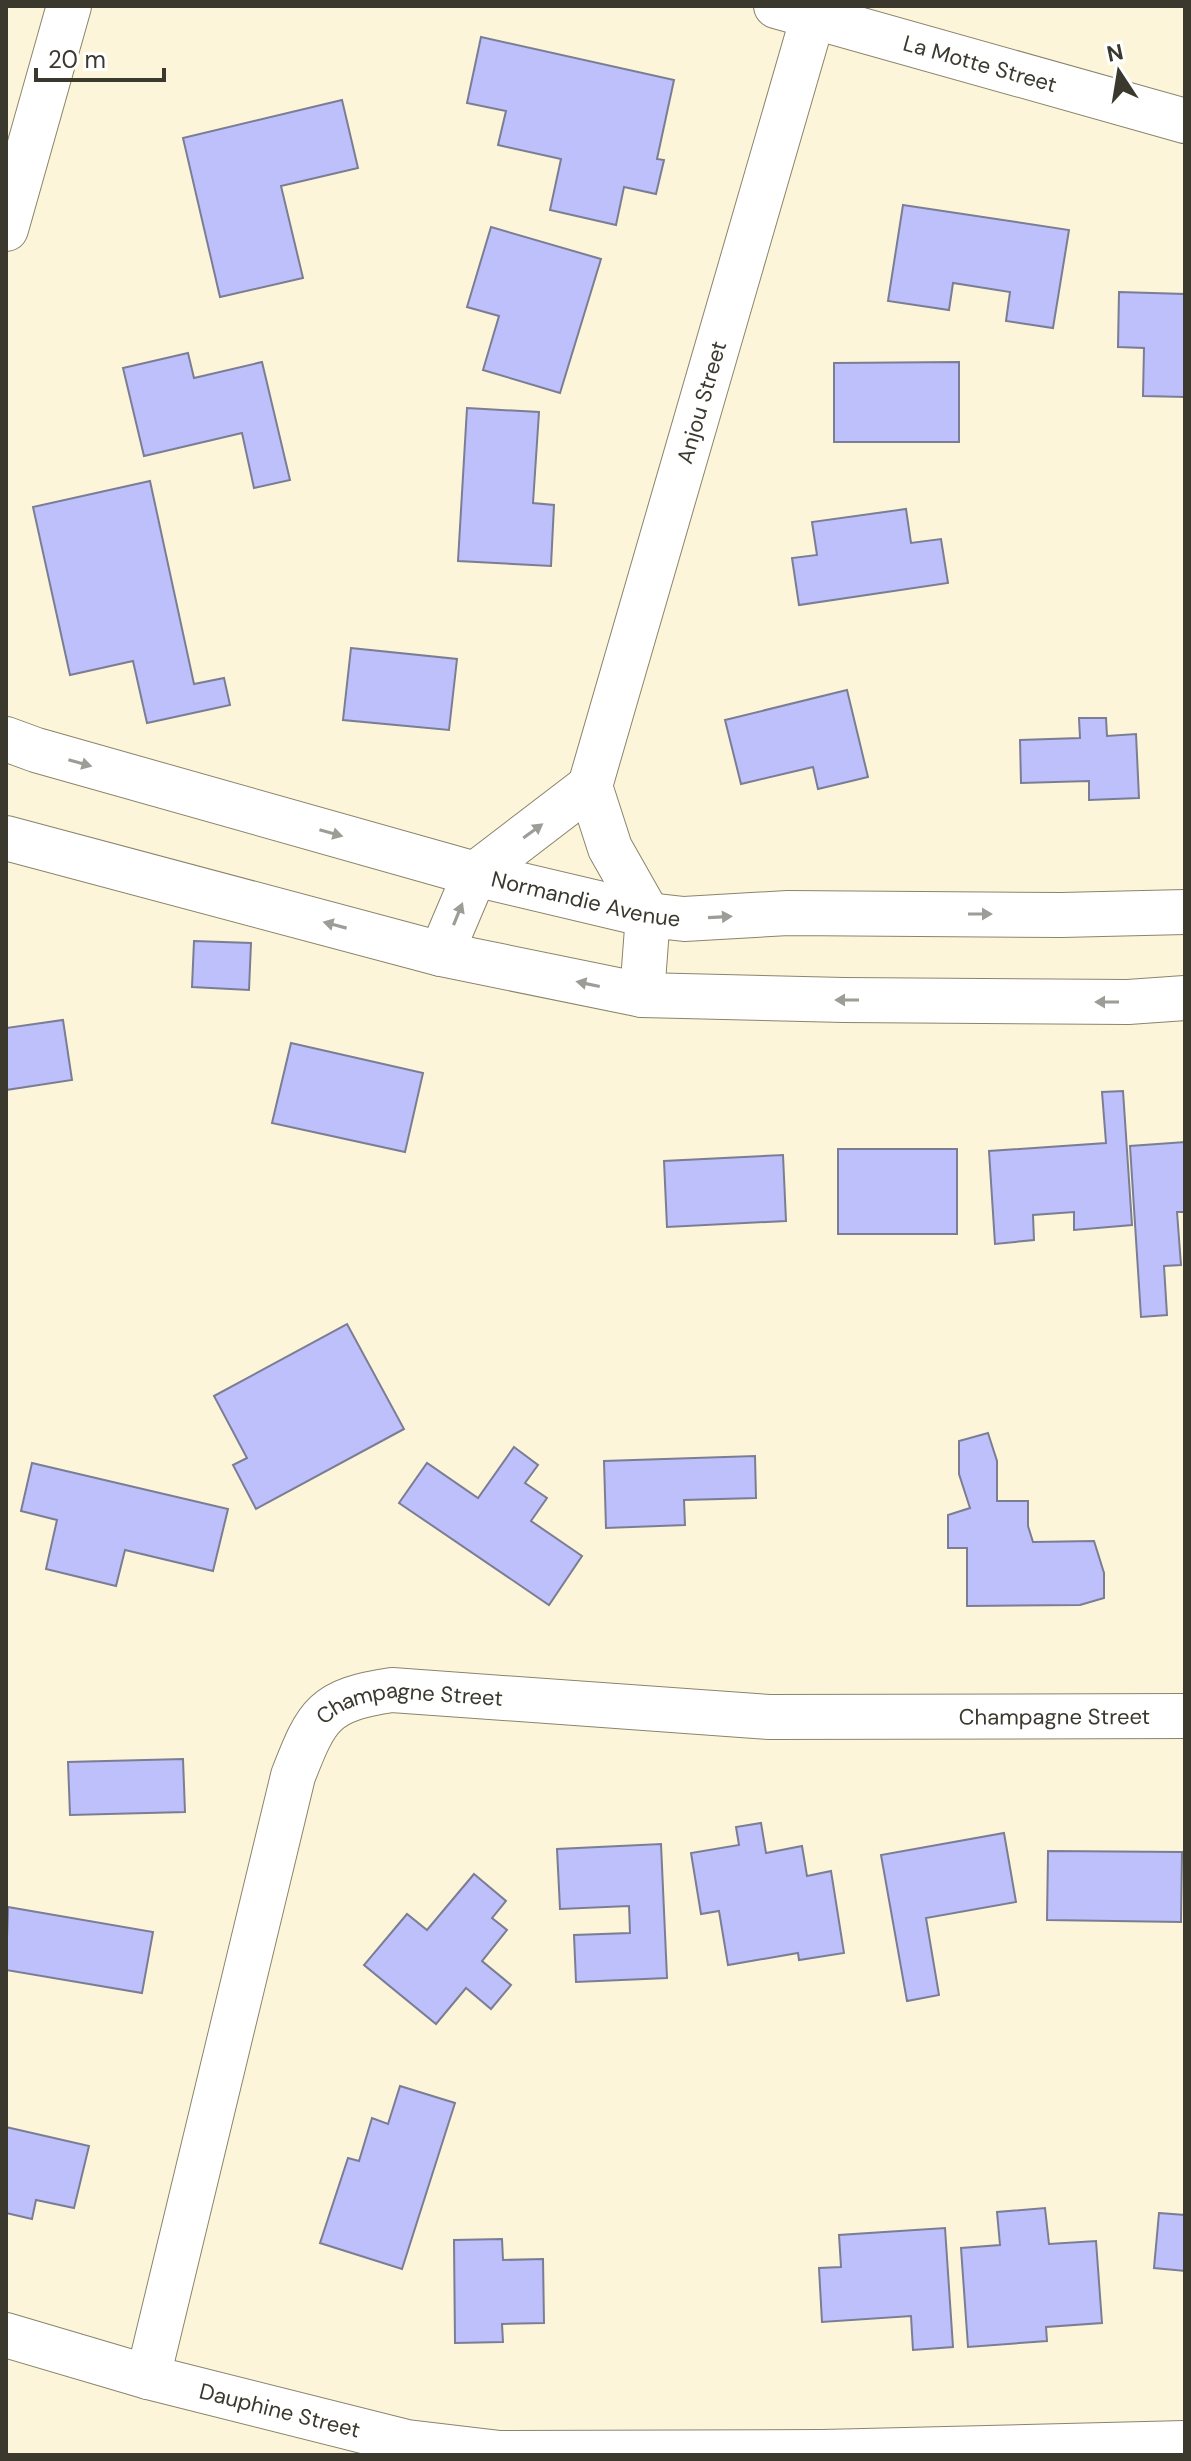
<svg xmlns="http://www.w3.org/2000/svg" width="1191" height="2461" font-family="'DM Sans',sans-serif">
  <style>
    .building { fill: #bdc0fb; stroke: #7b7d94; stroke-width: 2 }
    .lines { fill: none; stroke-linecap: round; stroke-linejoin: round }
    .minor-casing { stroke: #8a846c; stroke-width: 46 }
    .major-casing { stroke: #8a846c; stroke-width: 46 }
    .minor { stroke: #fff; stroke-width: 44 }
    .major { stroke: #fff; stroke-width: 44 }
    .oneway { fill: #9d9c96 }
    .labels { text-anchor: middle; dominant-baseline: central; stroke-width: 6; stroke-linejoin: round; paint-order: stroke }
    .street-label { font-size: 22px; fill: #3b392e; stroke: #fff }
  </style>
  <rect width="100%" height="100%" fill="#fcf5da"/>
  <g class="building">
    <polygon points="481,37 674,80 657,159 664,160 656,194 624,187 616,225 550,210 561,159 498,145 506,111 467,103"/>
    <polygon points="342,100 358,168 281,186 303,278 220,297 183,138"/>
    <polygon points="903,205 1069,230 1053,328 1006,321 1010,292 953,283 949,310 888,301"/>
    <polygon points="491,227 601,259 560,393 483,370 499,316 467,307"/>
    <polygon points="1119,292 1185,294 1185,397 1143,396 1144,348 1118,347"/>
    <polygon points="188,353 194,378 262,362 290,480 254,488 242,433 144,456 123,368"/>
    <polygon points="959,362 959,442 834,442 834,363"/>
    <polygon points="467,408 539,412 533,503 554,505 551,566 458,561"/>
    <polygon points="150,481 194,684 224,678 230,705 147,723 133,661 70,675 33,507"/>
    <polygon points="906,509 911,543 941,539 948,583 799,605 792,558 817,555 812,522"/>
    <polygon points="351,648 457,659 449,730 343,720"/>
    <polygon points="847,690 868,777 818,789 813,767 741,784 725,720"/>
    <polygon points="1079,718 1106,718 1107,736 1136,734 1139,798 1089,800 1089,781 1021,783 1020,740 1080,738"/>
    <polygon points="194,941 251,943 249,990 192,987"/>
    <polygon points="63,1020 72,1080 6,1090 6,1028"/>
    <polygon points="291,1043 423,1073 405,1152 272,1123"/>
    <polygon points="1123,1091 1132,1225 1074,1230 1074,1212 1033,1215 1034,1240 995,1244 989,1151 1106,1143 1102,1092"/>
    <polygon points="1185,1142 1185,1212 1177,1212 1181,1265 1164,1266 1167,1315 1141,1317 1130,1146"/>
    <rect x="838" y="1149" width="119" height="85"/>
    <polygon points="783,1155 786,1221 667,1227 664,1161"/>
    <polygon points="347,1324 404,1429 256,1509 233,1465 247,1458 214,1396"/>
    <polygon points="988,1433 997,1461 997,1501 1028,1501 1028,1526 1033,1542 1094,1541 1104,1573 1104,1598 1080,1605 967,1606 967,1548 948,1548 948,1515 970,1508 959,1474 959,1441"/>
    <polygon points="514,1447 538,1465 525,1483 547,1498 531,1521 582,1556 549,1605 399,1503 427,1463 478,1498"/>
    <polygon points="755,1456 756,1498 684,1500 685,1525 606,1528 604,1461"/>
    <polygon points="32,1463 228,1509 213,1571 125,1550 116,1586 46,1569 57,1520 21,1511"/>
    <polygon points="183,1759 185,1812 70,1815 68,1762"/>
    <polygon points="761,1823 766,1853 802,1846 807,1876 831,1871 844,1953 799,1960 798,1953 728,1965 719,1911 701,1914 691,1853 739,1845 736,1827"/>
    <polygon points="1004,1833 1016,1902 926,1918 939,1995 907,2001 881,1855"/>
    <polygon points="661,1844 667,1978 576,1982 574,1935 630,1933 629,1906 560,1909 557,1849"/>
    <polygon points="1048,1851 1182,1852 1181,1922 1047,1920"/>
    <polygon points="474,1874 506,1901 492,1918 507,1930 482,1961 511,1985 491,2009 466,1988 436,2024 364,1965 407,1914 427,1930"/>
    <polygon points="8,1907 153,1932 142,1993 6,1970"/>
    <polygon points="400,2086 455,2103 402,2269 320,2243 348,2158 359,2161 372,2118 388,2124"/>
    <polygon points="6,2127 89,2146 74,2208 36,2200 32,2219 6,2213"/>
    <polygon points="1045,2208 1049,2244 1096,2241 1102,2323 1046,2327 1047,2341 968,2347 961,2248 1000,2245 997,2212"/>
    <polygon points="1159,2213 1185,2215 1185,2271 1154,2268"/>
    <polygon points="945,2228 953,2347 913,2350 911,2316 822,2322 819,2268 841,2267 839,2235"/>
    <polygon points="502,2239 503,2260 543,2259 544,2323 502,2324 503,2342 455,2343 454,2240"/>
  </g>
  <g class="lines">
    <g class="minor-casing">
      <g id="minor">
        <path id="s1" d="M776 6 1185 121"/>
        <path id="s2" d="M6 739 36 750 475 874 648 915 684 919 788 913 1061 915 1185 912"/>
        <polyline points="6,838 441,954 642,995 844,1000 1128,1002 1185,998"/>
        <polyline points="441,954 475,874 590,786"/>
        <path id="s3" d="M642 995 648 915 610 848 590 786 813 17"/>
        <path id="s4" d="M6 2335 148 2377 407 2442 500 2453 822 2452 1185 2443"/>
        <path id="s5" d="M148 2377 293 1776C317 1714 324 1700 392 1690L769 1717 1185 1716"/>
      </g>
    </g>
    <g class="major-casing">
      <polyline id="major" points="6,229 69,6"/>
    </g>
    <use href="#minor" class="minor"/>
    <use href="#major" class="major"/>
  </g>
  <defs><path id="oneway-solid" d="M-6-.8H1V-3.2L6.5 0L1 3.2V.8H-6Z" transform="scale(2)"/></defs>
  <g class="oneway">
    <use href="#oneway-solid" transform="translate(80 763) rotate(16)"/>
    <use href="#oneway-solid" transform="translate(533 831) rotate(-36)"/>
    <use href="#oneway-solid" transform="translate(331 833) rotate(16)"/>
    <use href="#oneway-solid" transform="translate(458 914) rotate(-68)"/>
    <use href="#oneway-solid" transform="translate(980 914)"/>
    <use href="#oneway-solid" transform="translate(720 917) rotate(-3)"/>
    <use href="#oneway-solid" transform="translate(335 925) rotate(-165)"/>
    <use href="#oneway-solid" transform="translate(588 984) rotate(-168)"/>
    <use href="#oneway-solid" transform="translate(847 1000) rotate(-180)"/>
    <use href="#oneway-solid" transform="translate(1107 1002) rotate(-180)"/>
  </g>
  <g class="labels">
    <g class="street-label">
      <text stroke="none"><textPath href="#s1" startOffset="212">La Motte Street</textPath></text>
      <text stroke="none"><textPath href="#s3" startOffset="622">Anjou Street</textPath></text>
      <text stroke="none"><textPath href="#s2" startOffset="602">Normandie Avenue</textPath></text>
      <text stroke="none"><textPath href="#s5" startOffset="776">Champagne Street</textPath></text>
      <text stroke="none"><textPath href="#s5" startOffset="1424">Champagne Street</textPath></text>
      <text stroke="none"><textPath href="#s4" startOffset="284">Dauphine Street</textPath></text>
    </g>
  </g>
  <rect width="1191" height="2461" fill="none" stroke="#3b392e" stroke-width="16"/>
  <g transform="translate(1119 72) rotate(348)" stroke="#ffffff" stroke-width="6" paint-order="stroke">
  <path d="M0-6L14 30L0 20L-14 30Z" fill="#3b392e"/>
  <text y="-12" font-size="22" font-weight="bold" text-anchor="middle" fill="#3b392e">N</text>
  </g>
  <path d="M36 68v12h128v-12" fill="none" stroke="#3b392e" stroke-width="4"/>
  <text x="48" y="68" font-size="24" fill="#3b392e" stroke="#ffffff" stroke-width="6" paint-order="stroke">20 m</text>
</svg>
